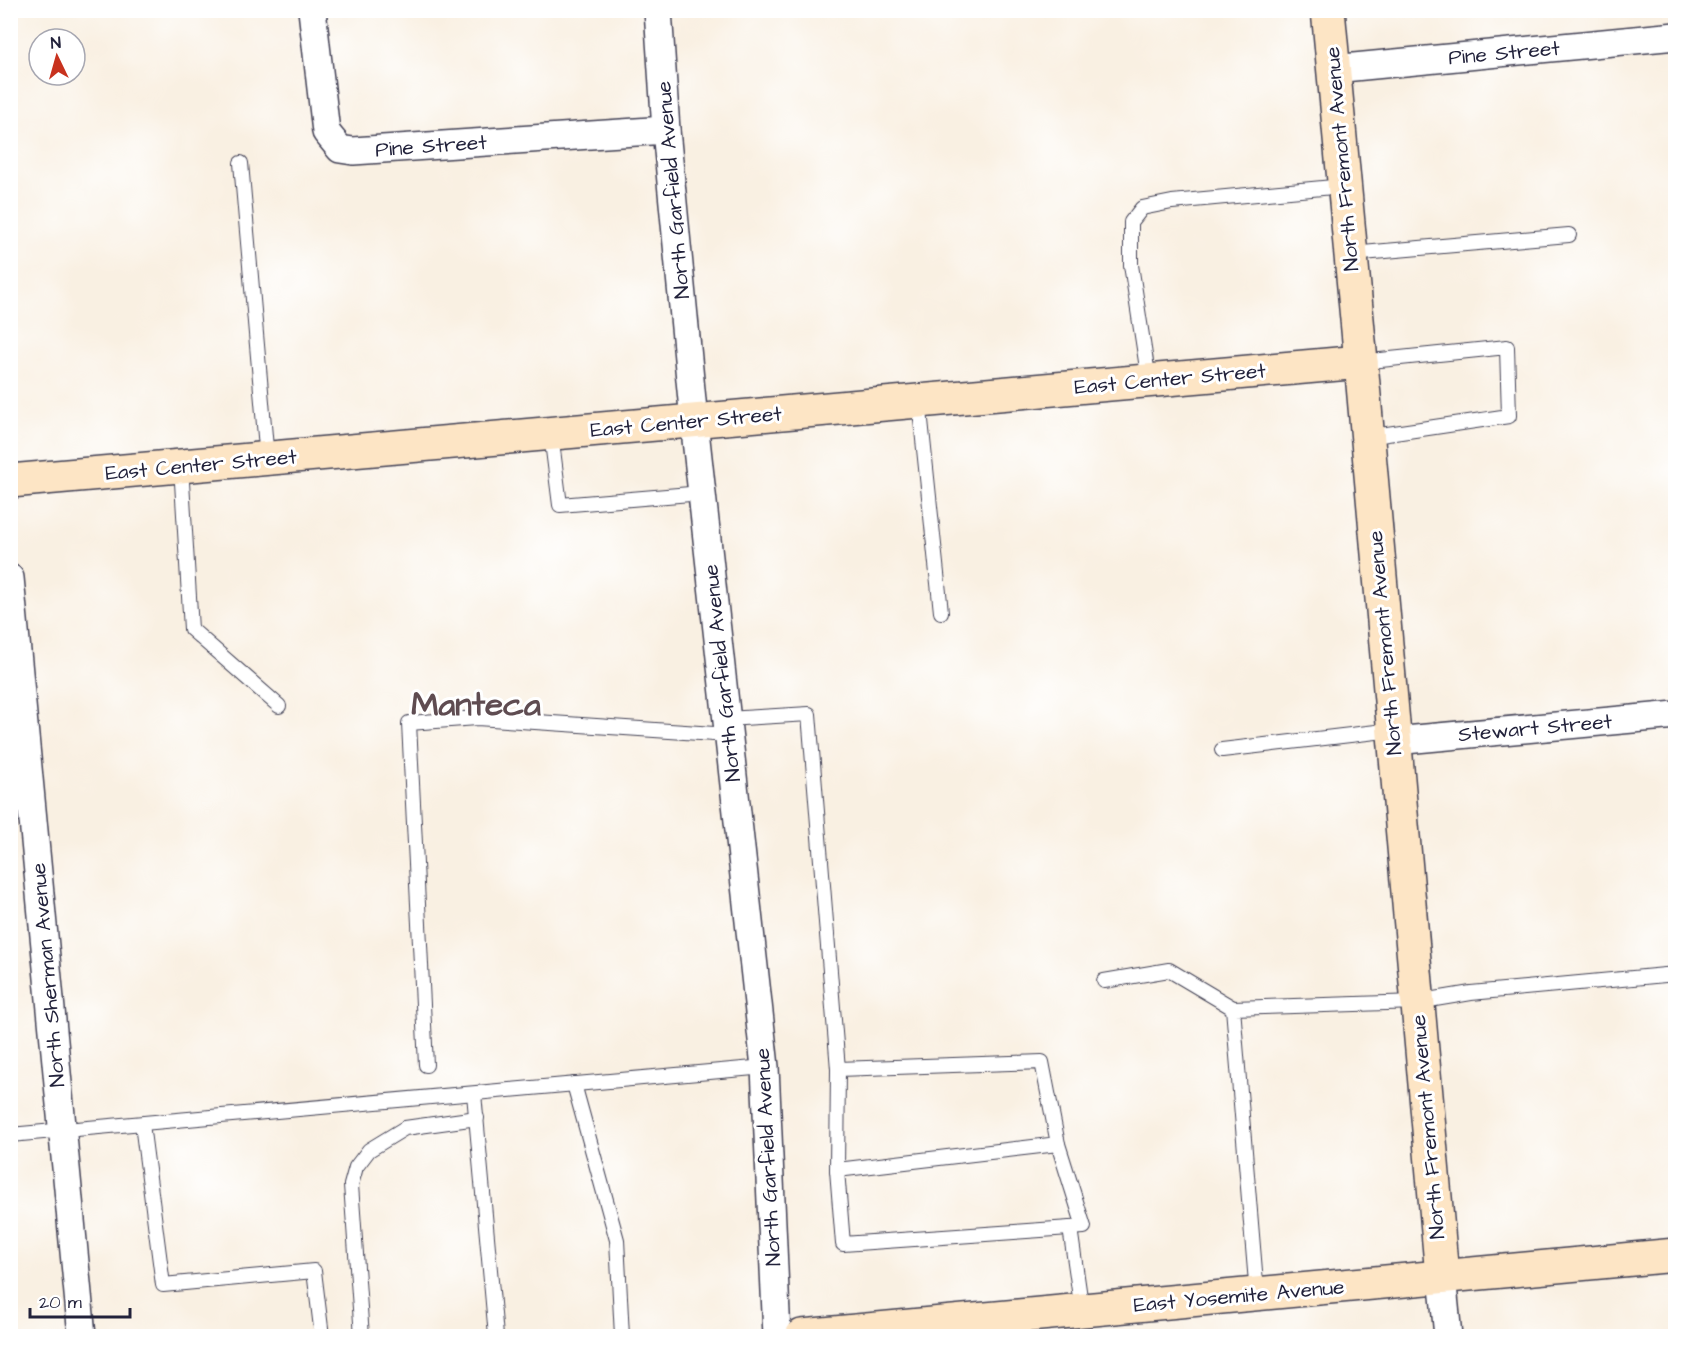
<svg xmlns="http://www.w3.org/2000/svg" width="1686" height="1347" font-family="'Architects Daughter',sans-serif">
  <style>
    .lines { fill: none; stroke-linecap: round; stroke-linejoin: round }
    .lane-casing { stroke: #424154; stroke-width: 16 }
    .street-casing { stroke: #424154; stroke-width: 30 }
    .secondary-casing { stroke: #424154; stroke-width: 36 }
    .lane { stroke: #fff; stroke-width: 14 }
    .street { stroke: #fff; stroke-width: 27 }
    .secondary { stroke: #fde5c5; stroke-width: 33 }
    .labels { text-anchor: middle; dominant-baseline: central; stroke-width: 6; stroke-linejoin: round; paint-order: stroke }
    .street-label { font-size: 21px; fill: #22223b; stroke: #fff }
    .town-label { font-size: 33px; font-weight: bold; fill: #5f4c51; stroke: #fff }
  </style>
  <rect width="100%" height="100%" fill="#fff"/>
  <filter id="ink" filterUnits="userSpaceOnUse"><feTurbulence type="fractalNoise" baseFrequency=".0167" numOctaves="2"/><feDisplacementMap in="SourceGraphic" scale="12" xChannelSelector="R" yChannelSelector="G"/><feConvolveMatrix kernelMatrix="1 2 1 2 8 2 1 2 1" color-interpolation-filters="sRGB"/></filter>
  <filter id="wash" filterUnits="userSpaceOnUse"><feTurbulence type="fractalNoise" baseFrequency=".008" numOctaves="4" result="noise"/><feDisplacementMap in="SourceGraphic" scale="24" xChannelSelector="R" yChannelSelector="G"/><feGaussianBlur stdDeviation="1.35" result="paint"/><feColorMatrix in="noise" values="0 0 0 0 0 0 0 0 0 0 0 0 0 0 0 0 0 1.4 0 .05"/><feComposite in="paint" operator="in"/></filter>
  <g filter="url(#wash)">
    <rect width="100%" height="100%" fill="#f9f0e2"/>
  </g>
  <g filter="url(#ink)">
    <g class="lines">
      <g class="lane-casing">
        <g id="lane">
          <polyline points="241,163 267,459"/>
          <polyline points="1351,254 1569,235"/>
          <polyline points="1361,362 1507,347 1509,416 1367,437"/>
          <polyline points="1149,381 1131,265 1131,222 1142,208 1172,202 1344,186"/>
          <polyline points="919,401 941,612"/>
          <polyline points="551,434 560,505 702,493"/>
          <polyline points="181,466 191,629 279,706"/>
          <polyline points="727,719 809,714 838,1069 1042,1062 1058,1144 837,1170"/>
          <polyline points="1222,750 1393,730"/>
          <polyline points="1104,981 1169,970 1233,1008"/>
          <polyline points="426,1065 409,723 477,718 729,735"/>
          <polyline points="838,1069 837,1170 843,1244 1084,1227 1058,1144"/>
          <polyline points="574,1084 617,1240 622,1336"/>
          <polyline points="474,1094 496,1336"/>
          <polyline points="142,1124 163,1285 314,1271 322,1336"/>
          <polyline points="10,1135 765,1067"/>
          <polyline points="1070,1228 1082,1311"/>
          <polyline points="1257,1295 1233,1008 1417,1002 1471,993 1676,974"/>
          <polyline points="362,1336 351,1185 356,1167 369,1150 405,1128 477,1118"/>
        </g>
      </g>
      <g class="street-casing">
        <g id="street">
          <polyline points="312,10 326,132 340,149 353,151 666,130"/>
          <polyline points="658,10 666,130 694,421 765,1067 777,1336"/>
          <polyline points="1333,69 1676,36"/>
          <polyline points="10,578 82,1336"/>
          <polyline points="1394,741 1676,715"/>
          <polyline points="1442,1276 1448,1336"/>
        </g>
      </g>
      <g class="secondary-casing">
        <g id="secondary">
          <polyline points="1328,10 1361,362 1442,1276"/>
          <polyline points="10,481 1361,362"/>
          <polyline points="802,1336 1676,1255"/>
        </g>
      </g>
      <use href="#lane" class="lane"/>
      <use href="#street" class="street"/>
      <use href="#secondary" class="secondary"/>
    </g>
  </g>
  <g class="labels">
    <g class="street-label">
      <text transform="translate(1504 53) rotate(-5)">Pine Street</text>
      <text transform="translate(431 146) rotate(-4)">Pine Street</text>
      <text transform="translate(1342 159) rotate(-95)">North Fremont Avenue</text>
      <text transform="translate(673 190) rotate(-95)">North Garfield Avenue</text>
      <text transform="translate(1170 379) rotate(-5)">East Center Street</text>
      <text transform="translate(686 422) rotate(-5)">East Center Street</text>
      <text transform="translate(201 465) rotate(-5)">East Center Street</text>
      <text transform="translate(1385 643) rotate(-95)">North Fremont Avenue</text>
      <text transform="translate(722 673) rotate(-96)">North Garfield Avenue</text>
      <text transform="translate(1535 728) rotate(-5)">Stewart Street</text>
      <text transform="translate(48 975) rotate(-95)">North Sherman Avenue</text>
      <text transform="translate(1428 1127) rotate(-95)">North Fremont Avenue</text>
      <text transform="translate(768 1157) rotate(-93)">North Garfield Avenue</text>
      <text transform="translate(1239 1296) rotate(-5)">East Yosemite Avenue</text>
    </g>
    <g class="town-label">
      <text x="476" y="705">Manteca</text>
    </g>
  </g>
  <rect width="1686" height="1347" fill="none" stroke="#fff" stroke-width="36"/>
  <g transform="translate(57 57) rotate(355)"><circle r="28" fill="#ffffff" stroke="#a7a7b1" stroke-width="1.5"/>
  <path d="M0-4.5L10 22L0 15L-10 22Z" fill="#c8321e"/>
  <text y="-9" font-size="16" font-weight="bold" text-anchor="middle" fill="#22223b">N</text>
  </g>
  <path d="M30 1308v9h100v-9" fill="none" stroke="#22223b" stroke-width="3"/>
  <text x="39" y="1308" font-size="18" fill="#22223b" stroke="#ffffff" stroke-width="4.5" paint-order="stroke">20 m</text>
</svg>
